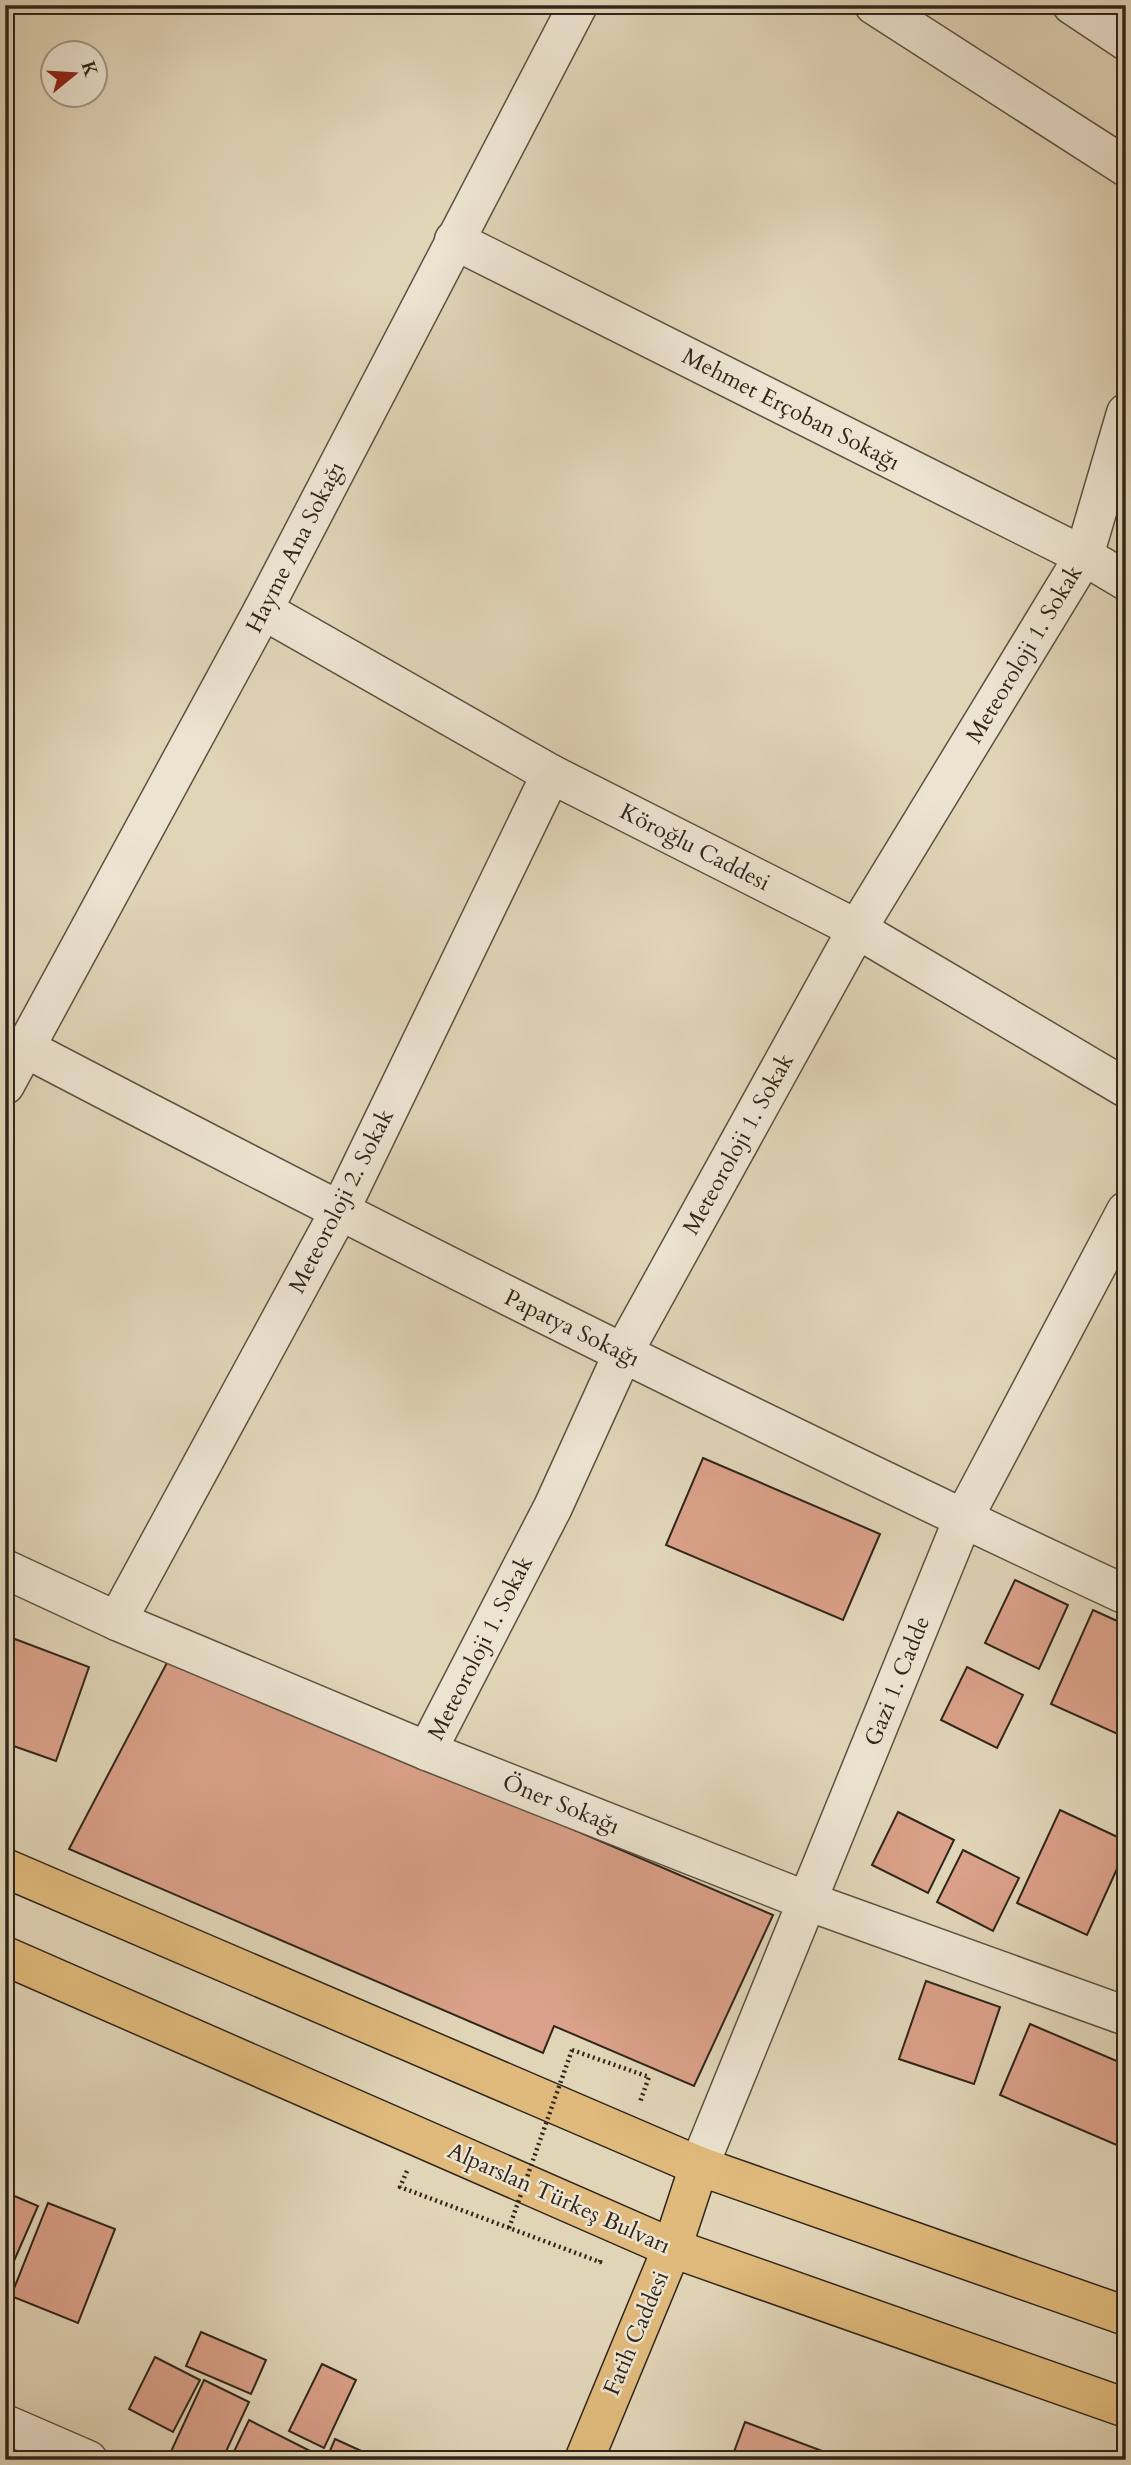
<svg xmlns="http://www.w3.org/2000/svg" width="1131" height="2465" font-family="Cardo,serif">
  <style>
    .building { fill: #dba18a; stroke: #30261b; stroke-width: 2 }
    .lines { fill: none; stroke-linecap: round; stroke-linejoin: round }
    .minor-casing { stroke: #5c5242; stroke-width: 41 }
    .major-casing { stroke: #30261b; stroke-width: 41 }
    .highway-casing { stroke: #30261b; stroke-width: 41 }
    .path { stroke: #30261b; stroke-width: 4.5; stroke-dasharray: 2 3.5; stroke-linecap: butt }
    .minor { stroke: #ece4d1; stroke-width: 38 }
    .major { stroke: #e0ba7c; stroke-width: 38 }
    .highway { stroke: #e0ba7c; stroke-width: 38 }
    .path-bridge { stroke: #30261b; stroke-width: 4.5; stroke-dasharray: 2 3.5; stroke-linecap: butt }
    .labels { text-anchor: middle; dominant-baseline: central; stroke-width: 5; stroke-linejoin: round; paint-order: stroke }
    .street-label { font-size: 23px; fill: #30261b; stroke: #ece4d1 }
  </style>
  <rect width="100%" height="100%" fill="#e1d5b8"/>
  <filter id="stains"><feTurbulence type="fractalNoise" baseFrequency=".00286" numOctaves="4"/><feColorMatrix values="0 0 0 0 .2 0 0 0 0 .09 0 0 0 0 .02 0 0 0 .5 -.17"/></filter>
  <radialGradient id="worn" r=".72"><stop offset=".6" stop-color="#630" stop-opacity="0"/><stop offset="1" stop-color="#630" stop-opacity=".3"/></radialGradient>
  <g class="building">
    <polygon points="703,1458 880,1534 843,1620 666,1545"/>
    <polygon points="1015,1580 1068,1605 1039,1669 985,1643"/>
    <polygon points="1093,1610 1126,1625 1126,1723 1120,1735 1051,1704"/>
    <polygon points="7,1636 89,1667 56,1761 5,1743"/>
    <polygon points="170,1657 773,1915 694,2086 554,2026 543,2053 69,1849"/>
    <polygon points="967,1667 1023,1695 997,1748 941,1720"/>
    <polygon points="1060,1810 1126,1841 1126,1849 1087,1935 1017,1903"/>
    <polygon points="898,1812 954,1840 928,1893 872,1865"/>
    <polygon points="963,1850 1019,1878 993,1931 937,1902"/>
    <polygon points="1126,1936 1126,1955 1119,1952"/>
    <polygon points="926,1981 1000,2007 974,2084 899,2059"/>
    <polygon points="1030,2024 1126,2065 1126,2149 1000,2095"/>
    <polygon points="5,2192 38,2206 7,2277 5,2276"/>
    <polygon points="48,2203 115,2229 78,2323 11,2296"/>
    <polygon points="201,2332 266,2360 251,2394 186,2366"/>
    <polygon points="155,2357 200,2380 173,2432 129,2409"/>
    <polygon points="322,2364 356,2380 324,2448 289,2431"/>
    <polygon points="204,2380 249,2402 222,2460 172,2460 168,2458"/>
    <polygon points="249,2420 322,2457 320,2460 230,2460"/>
    <polygon points="745,2422 846,2460 731,2460"/>
    <polygon points="335,2439 381,2460 326,2460"/>
    <polygon points="5,2450 36,2454 35,2460 5,2460"/>
  </g>
  <g class="lines">
    <g class="minor-casing">
      <g id="minor">
        <polyline points="874,5 1126,167"/>
        <polyline points="1072,5 1126,41"/>
        <polyline points="454,240 1084,556 1126,581"/>
        <polyline points="263,610 551,774 857,929 1126,1088"/>
        <path d="M25 1048C388 1238 754 1422 1126 1595"/>
        <polyline points="5,1085 263,610 578,5"/>
        <polyline points="5,1569 117,1621 427,1751 807,1901 1126,2016"/>
        <polyline points="117,1621 339,1212 551,774"/>
        <polyline points="427,1751 553,1507 623,1353 857,929 1084,556 1126,413"/>
        <polyline points="699,2166 963,1519 1126,1211"/>
        <polyline points="5,2424 88,2460"/>
      </g>
    </g>
    <g class="major-casing">
      <polyline id="major" points="584,2460 672,2248 699,2166"/>
    </g>
    <g class="highway-casing">
      <g id="highway">
        <polyline points="5,1868 699,2166 1126,2316"/>
        <polyline points="5,1956 672,2248 1126,2408"/>
      </g>
    </g>
    <g class="path">
      <polyline points="572,2050 649,2077 640,2102"/>
      <polyline points="407,2171 400,2187 600,2262 601,2257"/>
    </g>
    <use href="#minor" class="minor"/>
    <use href="#major" class="major"/>
    <use href="#highway" class="highway"/>
    <polyline class="path-bridge" points="509,2228 572,2050"/>
  </g>
  <g class="labels">
    <g class="street-label">
      <text transform="translate(791 409) rotate(27)">Mehmet Erçoban Sokağı</text>
      <text transform="translate(295 547) rotate(-63)">Hayme Ana Sokağı</text>
      <text transform="translate(1024 654) rotate(-59)">Meteoroloji 1. Sokak</text>
      <text transform="translate(695 847) rotate(27)">Köroğlu Caddesi</text>
      <text transform="translate(738 1144) rotate(-61)">Meteoroloji 1. Sokak</text>
      <text transform="translate(341 1201) rotate(-63)">Meteoroloji 2. Sokak</text>
      <text transform="translate(572 1328) rotate(26)">Papatya Sokağı</text>
      <text transform="translate(480 1648) rotate(-63)">Meteoroloji 1. Sokak</text>
      <text transform="translate(897 1681) rotate(-68)">Gazi 1. Cadde</text>
      <text transform="translate(561 1804) rotate(22)">Öner Sokağı</text>
      <text transform="translate(559 2198) rotate(24)">Alparslan Türkeş Bulvarı</text>
      <text transform="translate(636 2333) rotate(-67)">Fatih Caddesi</text>
    </g>
  </g>
  <rect width="1131" height="2465" fill="none" stroke="#e1d5b8" stroke-width="28"/>
  <rect x="7" y="7" width="1117" height="2451" fill="none" stroke="#30261b" stroke-width="3.5"/>
  <rect x="14" y="14" width="1103" height="2437" fill="none" stroke="#30261b" stroke-width="2"/>
  <g transform="translate(74 74) rotate(72)"><circle r="33" fill="#ece4d1" stroke="#a19888" stroke-width="2"/>
  <path d="M0-5L12 26L0 18L-12 26Z" fill="#8f2418"/>
  <text y="-10" font-size="19" font-weight="bold" text-anchor="middle" fill="#30261b">K</text>
  </g>
  <rect width="100%" height="100%" filter="url(#stains)"/>
  <rect width="100%" height="100%" fill="url(#worn)"/>
</svg>
